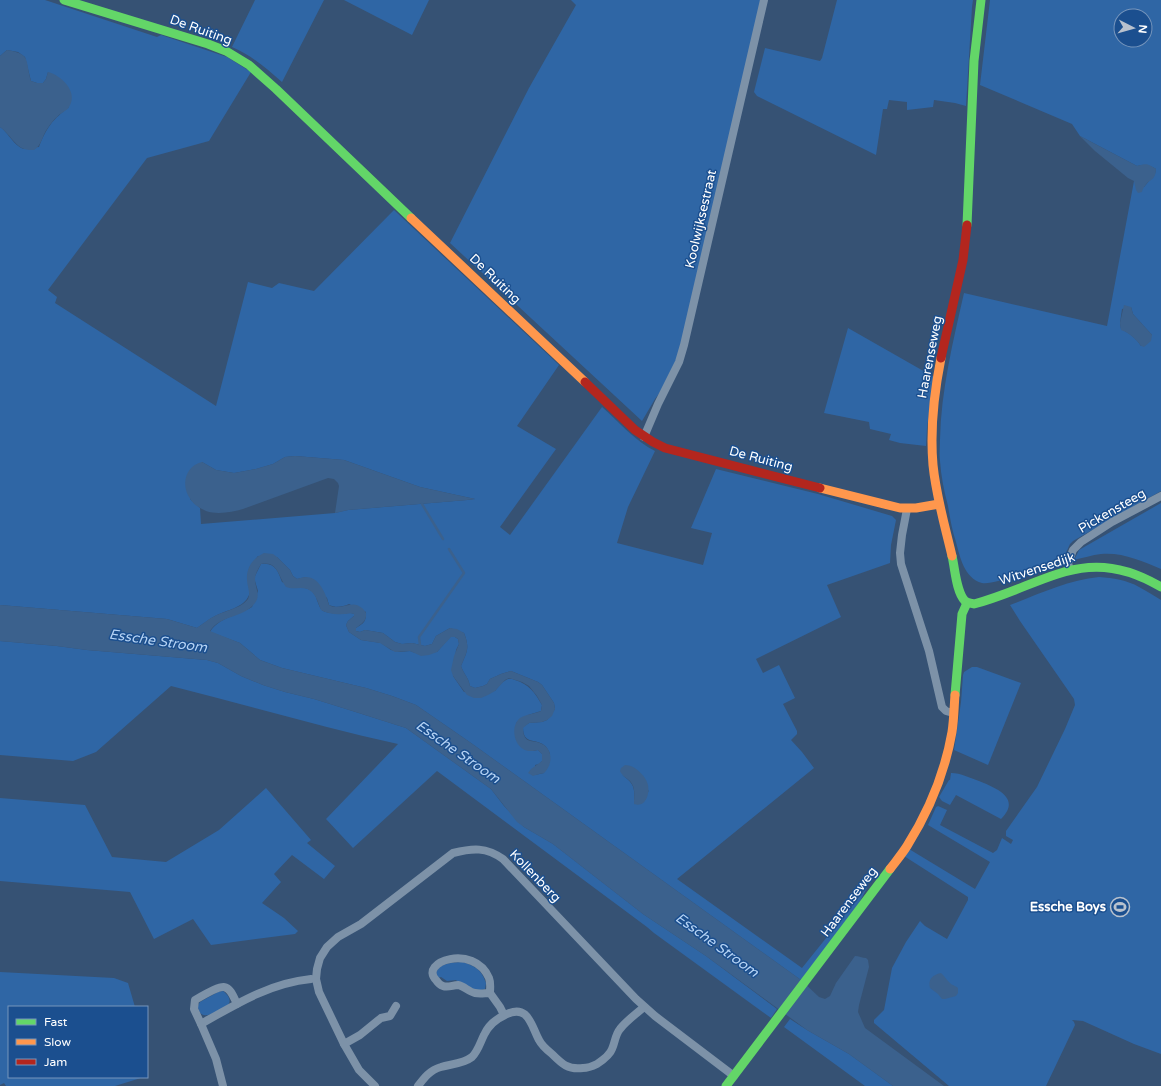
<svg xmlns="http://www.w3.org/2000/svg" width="1161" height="1086" font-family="'Varela Round',sans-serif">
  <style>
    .green { fill: #2f66a5; fill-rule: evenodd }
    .water { fill: #3b618d }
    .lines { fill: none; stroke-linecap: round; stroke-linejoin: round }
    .stream { stroke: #3b618d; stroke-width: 2.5 }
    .street { stroke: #7d92a8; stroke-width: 8 }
    .fast { stroke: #63d668; stroke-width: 9 }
    .slow { stroke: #ff974d; stroke-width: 9 }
    .jam { stroke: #b3261e; stroke-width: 9 }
    .labels { text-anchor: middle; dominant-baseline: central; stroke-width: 3; stroke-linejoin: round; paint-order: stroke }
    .street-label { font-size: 13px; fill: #fff; stroke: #1b4f8f }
    .poi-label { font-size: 13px; font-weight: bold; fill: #fff; stroke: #1b4f8f; text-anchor: end }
    .water-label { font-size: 14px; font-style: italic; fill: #b5d3f5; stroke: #1b4f8f }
  </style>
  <rect width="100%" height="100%" fill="#365274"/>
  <g class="green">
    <path d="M0 0H45L157 37 161 35 227 57 251 72 209 141 147 158 48 290 57 297 55 303 216 406 248 282 272 288 279 283 314 291 394 210 559 365 517 426 556 449 500 527 510 535 602 407C618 421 636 442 655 451L628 507 617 543 703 565 712 533 691 528 716 469 818 494 892 516 896 520 891 545 890 563 827 585 841 617 756 659 763 673 779 665 795 698 783 704 797 731V734L791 740 802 752 814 768 677 879 802 968 868 886 857 907 801 980 471 743 416 705 392 696 366 688 282 668 260 660 240 643 210 632C218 618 239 615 252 607L258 591 255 581V576L261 564C275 562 278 571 282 582 288 584 309 588 312 591 317 596 317 603 321 609 325 615 344 613 351 613L354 614V616L348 621 346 625 349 632 361 640 381 643 391 650 400 652 410 651 415 653 437 652 451 636 455 637 458 639 459 644 456 650 453 676 464 692 495 691C498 687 502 682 506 680 509 678 512 679 515 680 529 684 535 693 542 705L541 711 528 715 516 723 533 751 538 750 542 754V761L539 764 535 765V775L544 773 550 754C549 751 547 747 544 745 535 738 523 745 523 727L529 723 542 722 547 720 555 709 554 703 542 685 538 682 511 671 501 674 490 679 487 684 483 686 475 688 470 686C468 676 464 675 461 666 467 652 470 648 464 633L450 628 436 636 432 644 425 646 412 643 402 644 395 642 383 633 365 630 360 632 356 631V628C364 623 366 622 366 612L349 604C342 607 336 608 329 605L327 598 306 577 297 579 293 576 290 570 277 557 258 556 249 568V595C244 608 226 610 215 616 209 619 203 624 197 628L167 619 0 605V127C8 132 15 148 25 149 29 149 35 147 39 147 46 128 53 119 69 107L48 72 46 79 43 83H37L31 81 25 57 18 52 7 50 0 56ZM295 456 344 460 420 487 475 499 467 500 348 510 335 513 201 524 200 508 190 499 202 462 216 470 234 473 256 469 273 464 285 457ZM622 775 649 791 634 802C635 788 634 783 622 775Z"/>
    <path d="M255 0H324L282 82C266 68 251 55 232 47Z"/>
    <polygon points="344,0 429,0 412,35"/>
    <polygon points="571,0 761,0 681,364 655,399 642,421 450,243 529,88 576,5"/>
    <polygon points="837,0 973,0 972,7 966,106 955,103 934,100 933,107 907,110 907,102 889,100 887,109 883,109 876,155 757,96 754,92 765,48 820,61 822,58"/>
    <path d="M990 0H1161V491L1073 541 1070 544 1065 555C1049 562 996 586 982 583 964 578 960 557 956 542 952 530 950 518 948 506 944 491 941 476 940 461 939 454 940 447 940 440 941 390 953 342 964 293L1107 326 1134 181 1144 187 1155 174 1156 169C1150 165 1144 164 1137 166L1080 136 1072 124 980 85ZM1121 16H1145V40H1121ZM1131 307 1133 314 1152 335 1141 346C1136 338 1129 333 1121 329L1120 323 1122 309Z"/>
    <polygon points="848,328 934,377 927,428 926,446 900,443 889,440 891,434 870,429 869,422 824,413"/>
    <path d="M1161 503V569C1142 561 1122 552 1101 554 1092 555 1083 558 1074 560L1079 550Z"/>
    <path d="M1099 577C1113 578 1127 580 1139 587 1147 591 1154 596 1161 600V1054L1134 1044 1083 1021 1072 1020 1074 1022 1075 1025 1046 1086H949L874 1023V1020L884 1010 892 968 906 942 920 921 925 926 947 939 968 900V897L904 856 909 849 975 889 990 862 928 825 936 807 938 806 947 810 940 825 993 853 997 850 1002 838 1011 844 1013 840 1006 836V831L1037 787 1065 729 1075 705 1074 699 1020 621 1010 605C1039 594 1068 580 1099 577Z"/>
    <path d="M0 641 57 646 87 650 207 660 218 663 241 676 263 685 285 692 314 699 343 708 406 728 491 789 504 806 524 827 553 844 643 914 706 956 777 1009 771 1018 654 933 647 927 437 771 353 848 326 819 398 744C322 727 247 705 171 686L96 752 73 761 0 755Z"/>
    <polygon points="972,667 977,667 1021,683 988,765 954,750 961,702 963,675 964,672"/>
    <path d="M951 773C961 773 970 778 979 781 996 788 1022 798 1001 819L956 795 950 805 942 801 939 797 949 780H950Z"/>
    <polygon points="266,788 311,840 307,843 335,866 324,879 292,855 274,874 281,882 262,903 284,918 298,931 295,934 211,945 193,919 154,939 130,892 0,881 0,798 85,805 112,857 166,862 219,830"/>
    <path d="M463 962C476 967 481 969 486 983L485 989 477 991 458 982 456 980 447 981 441 977 438 978 436 972C442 962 452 963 463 962Z"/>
    <polygon points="0,972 114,978 128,983 135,1007 9,1007 9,1077 144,1077 115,1086 6,1086 4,1083 0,1085"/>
    <path d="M223 991C228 995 232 1000 228 1005 220 1009 204 1022 199 1011 197 1007 198 1005 200 1002L218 992Z"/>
    <polygon points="790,1019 807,1030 849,1054 893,1086 865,1086 784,1027"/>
  </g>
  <g class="water">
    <path d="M7 50C32 54 25 61 31 81L37 83H43L46 79 48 72C61 75 79 92 69 107 67 111 60 113 57 117 53 120 50 125 47 129 42 136 42 145 34 150 31 150 27 150 24 149 14 145 9 133 0 127V56Z"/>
    <path d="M1080 136 1137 166C1147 163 1148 164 1156 169 1155 182 1150 178 1145 186 1144 186 1142 191 1142 192L1138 193 1136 190 1134 181 1128 178 1095 151Z"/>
    <path d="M1124 305 1131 307 1133 314 1152 335 1151 341 1144 347C1140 346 1140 344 1137 341 1133 336 1127 332 1121 330L1120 323Z"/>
    <path d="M295 456 344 460 420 487 475 499 467 500 348 510 335 513 339 486 338 483 334 479 328 478 243 509C232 512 218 515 206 511 200 508 194 505 191 500 180 486 185 466 202 462L216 470 234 473 256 469 273 464 285 457Z"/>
    <path d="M264 553 273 554 277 557 290 570 293 576 297 579C300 578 303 577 306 577 320 577 326 595 329 605 331 606 333 607 335 607 345 608 353 600 362 608 364 610 365 611 366 613 367 621 361 624 356 628V631L360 632 365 630 383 633 395 642 402 644 412 643 425 646 432 644 436 636 450 628 457 629 464 633C470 648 467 652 461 666 464 675 468 676 470 686L475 688 483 686 487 684 490 679 501 674 511 671 538 682 542 685 554 703 555 709 552 716 547 720 542 722 529 723 523 728C523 745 533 739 542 744 554 750 552 766 544 773L539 774 533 776 528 773 531 769 542 761V754L538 750C534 751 527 752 523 749 513 743 511 725 520 718 526 714 535 714 541 711L542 705 537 696 529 686 522 682 509 678 505 680 495 691 488 695 481 698H474L467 695 453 676 451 670 454 656 459 644 458 639 455 637H451L437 652 429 655 421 656 410 651 395 652 380 643 361 640 349 632 346 625 348 621 354 616V614C350 613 348 614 344 614 335 615 329 614 321 610 317 599 314 588 301 588 295 588 291 589 286 587 278 576 278 561 261 564 258 569 255 574 255 579 255 588 261 595 255 603 244 618 220 615 210 631L240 643 260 660 282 668 366 688 392 696 416 705 471 743 801 980 819 997 825 999 830 996 836 983 855 956C859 956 862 958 866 958L868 960 869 967 859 1005 858 1012 865 1028 944 1086H893L849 1054 807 1030 706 956 643 914 553 844 524 827 517 822 491 789 406 728 343 708 314 699 285 692 263 685 241 676 218 663 207 660 87 650 57 646 0 641V605L167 619 197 628C203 624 208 619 215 616 224 611 242 608 248 599 251 593 247 586 247 580 246 568 253 558 264 553Z"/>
    <path d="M625 765C635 765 646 776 648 785 650 795 645 808 634 804 634 795 636 788 630 781 626 777 622 776 620 771L621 768Z"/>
    <path d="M941 973C945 976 946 980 950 983 953 986 955 985 958 988V993L956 996 945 999H942L938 994 930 988C928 979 932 975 941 973Z"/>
  </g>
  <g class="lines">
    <g class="stream">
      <polyline points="422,504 443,539"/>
      <polyline points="420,645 419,637 464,573 449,549"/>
    </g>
    <g class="street">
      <polyline points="644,437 658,404 679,362 684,345 764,0"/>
      <polyline points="907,509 902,535 900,553 901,564 929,651 942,707 946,711 953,713"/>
      <polyline points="1070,570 1068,563 1073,550 1081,542 1112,522 1161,496"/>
      <path d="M490 993C490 988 491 983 489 978 474 943 418 962 436 980 438 983 440 985 443 986 448 988 453 985 458 985 464 986 469 992 475 993 480 994 485 993 490 993L500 1007 504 1015"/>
      <path d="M201 1024 194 1009 195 1000C200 997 218 986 224 987 231 988 234 998 237 1004"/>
      <polyline points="344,1044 360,1035 381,1018 390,1016 396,1006"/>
      <path d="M223 1086 216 1059 201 1024C236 1004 270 983 311 979"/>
      <path d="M375 1086 359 1070 344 1044 319 992 316 979 317 969 320 958 327 947 338 937 361 924 453 853C473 848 486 847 503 859L636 999 655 1016 734 1076"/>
      <path d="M418 1086C424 1078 430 1070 441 1067 451 1064 463 1064 472 1057 478 1051 480 1043 484 1035 488 1026 496 1019 505 1015 528 1003 531 1025 539 1040 542 1046 547 1050 552 1054 562 1064 568 1070 583 1068 588 1068 593 1066 597 1064 603 1060 610 1055 612 1049 615 1043 615 1035 620 1029 626 1021 636 1014 644 1007"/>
    </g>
    <g class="fast">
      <polyline points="64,0 208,44 226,51 249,65 276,89 411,218"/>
      <polyline points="967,225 974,61 981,0"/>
      <path d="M952 556C955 568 956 592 965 601 968 603 970 603 974 604 1045 585 1086 542 1161 587"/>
      <polyline points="955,695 962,614 967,603"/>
      <polyline points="726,1086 890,869"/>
    </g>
    <g class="slow">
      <polyline points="411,218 585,382"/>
      <path d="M941 358C934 393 930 430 933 465 936 496 945 526 952 556"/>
      <polyline points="820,488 900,508 916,508 939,504"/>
      <path d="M890 869C896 861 902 854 907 846 929 811 945 772 952 732 954 719 954 707 955 695"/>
    </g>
    <g class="jam">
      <polyline points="941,358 963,260 967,225"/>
      <polyline points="585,382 635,430 653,442 665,448 820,488"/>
    </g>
  </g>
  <defs>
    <g id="stadium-ring" transform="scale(1)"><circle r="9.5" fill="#1b4f8f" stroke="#b9c2ce" stroke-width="1.5"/><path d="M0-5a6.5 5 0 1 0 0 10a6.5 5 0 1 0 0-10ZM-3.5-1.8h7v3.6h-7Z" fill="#b9c2ce"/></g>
  </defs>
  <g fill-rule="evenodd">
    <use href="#stadium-ring" x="1120" y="907"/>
  </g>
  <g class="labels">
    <g class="street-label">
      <text transform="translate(201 30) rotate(20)">De Ruiting</text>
      <text transform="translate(701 219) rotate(-77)">Koolwijksestraat</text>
      <text transform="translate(495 279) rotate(44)">De Ruiting</text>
      <text transform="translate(930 357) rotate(-79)">Haarenseweg</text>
      <text transform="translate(761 459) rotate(15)">De Ruiting</text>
      <text transform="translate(1112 511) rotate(-30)">Pickensteeg</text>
      <text transform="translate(1037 569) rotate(-18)">Witvensedijk</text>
      <text transform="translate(535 876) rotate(46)">Kollenberg</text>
      <text transform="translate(849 902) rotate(-53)">Haarenseweg</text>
    </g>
    <g class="poi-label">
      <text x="1106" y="907">Essche Boys</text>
    </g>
    <g class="water-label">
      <text transform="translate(158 641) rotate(8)">Essche Stroom</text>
      <text transform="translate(458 752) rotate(35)">Essche Stroom</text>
      <text transform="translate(717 945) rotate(36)">Essche Stroom</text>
    </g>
  </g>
  <rect x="8" y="1006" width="140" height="72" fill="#1b4f8f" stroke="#7695bc"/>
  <rect x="16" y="1019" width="20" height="6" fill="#63d668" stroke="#7695bc"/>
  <text x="44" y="1026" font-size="12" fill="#ffffff">Fast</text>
  <rect x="16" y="1039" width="20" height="6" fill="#ff974d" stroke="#7695bc"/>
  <text x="44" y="1046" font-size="12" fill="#ffffff">Slow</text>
  <rect x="16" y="1059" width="20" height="6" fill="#b3261e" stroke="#7695bc"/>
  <text x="44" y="1066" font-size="12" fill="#ffffff">Jam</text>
  <g transform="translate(1133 28) rotate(96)"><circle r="19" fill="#1b4f8f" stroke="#7695bc"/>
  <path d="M0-3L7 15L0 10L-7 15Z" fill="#b9c2ce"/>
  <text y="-6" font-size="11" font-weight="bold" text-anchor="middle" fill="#ffffff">N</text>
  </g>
</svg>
